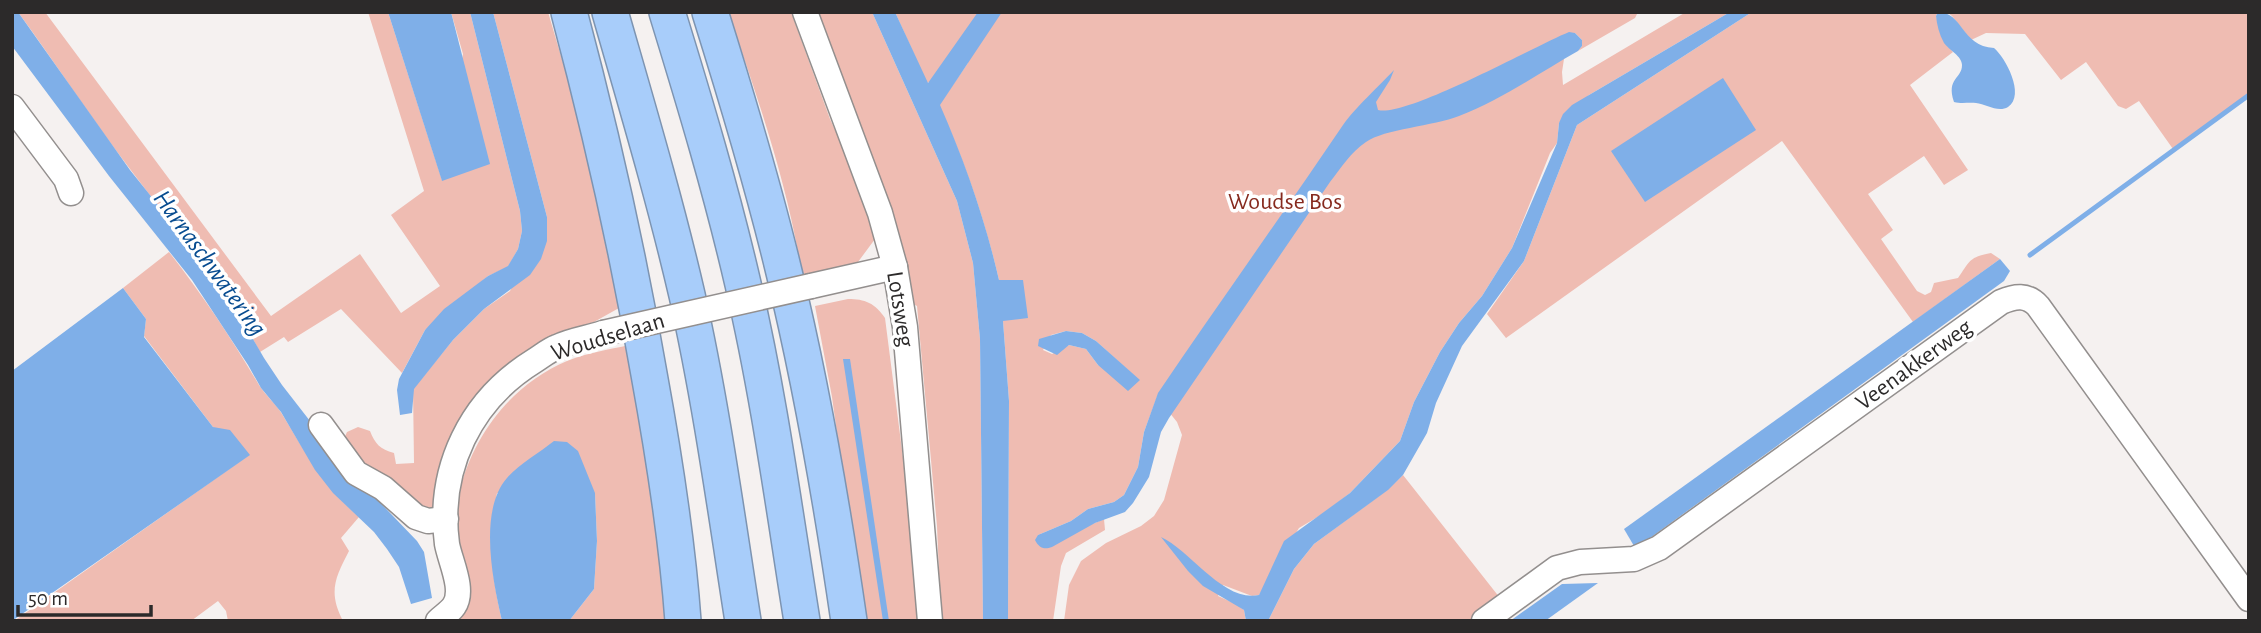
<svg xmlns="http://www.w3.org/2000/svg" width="2261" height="633" font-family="'Alegreya Sans',sans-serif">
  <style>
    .green { fill: #efbcb2; fill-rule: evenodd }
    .water { fill: #7fafe8 }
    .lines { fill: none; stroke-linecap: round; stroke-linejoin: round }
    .stream { stroke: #7fafe8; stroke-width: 5 }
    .minor-casing { stroke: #938f8e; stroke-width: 27 }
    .highway-casing { stroke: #7d94b1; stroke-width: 38 }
    .minor { stroke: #fff; stroke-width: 24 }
    .highway { stroke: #a8cdfa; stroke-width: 35 }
    .minor-bridge-casing { stroke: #938f8e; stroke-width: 27; stroke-linecap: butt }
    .minor-bridge { stroke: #fff; stroke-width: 24 }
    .labels { text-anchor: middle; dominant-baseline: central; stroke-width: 7; stroke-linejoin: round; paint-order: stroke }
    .park-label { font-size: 24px; fill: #862a1e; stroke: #fff }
    .street-label { font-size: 24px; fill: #2c2a2a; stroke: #fff }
    .water-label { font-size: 26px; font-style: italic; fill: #084c90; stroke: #fff }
  </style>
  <rect width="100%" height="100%" fill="#f5f1f0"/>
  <g class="green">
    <path d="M18 12H45L271 316 360 254 401 313 440 286 391 215 424 191 368 12H388L442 180 463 54 451 12H470L520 211 522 231 518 249 508 267 488 276 425 330 402 373 341 309 288 342 284 337 260 352C225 285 175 229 130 169 91 118 56 64 18 12Z"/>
    <path d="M493 12H548L576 107 619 308 594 322 548 338 512 361 482 387 445 448 437 482 435 512 431 516 361 472 343 441 347 432 358 427 370 431C375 444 380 449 394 453L396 464 414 463 413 389 453 340 484 309 510 291 547 217Z"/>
    <path d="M728 12H791L830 119 875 218V239L858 262 846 267 802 275C788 185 758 98 728 12Z"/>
    <polygon points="816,12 872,12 957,201 973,263 980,339 983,621 941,621 937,526 917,306 911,303"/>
    <path d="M895 12H1638L1635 18 1578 51 1582 46V40L1575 33H1568L1562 72 1563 85 1686 12H1730L1589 95 1559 123 1557 143 1550 153 1512 248 1482 296 1459 323 1440 352 1414 402 1400 441 1350 493 1326 512 1299 528 1259 595 1252 596 1223 585 1218 596 1236 604 1244 610 1246 621H1064L1069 585 1081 561 1106 543 1141 526 1154 516 1164 500 1182 435 1177 422 1157 397 1144 432 1138 467 1124 495 1114 502 1088 509 1071 521 1038 535 1095 523 1104 519 1105 530 1066 553 1061 566 1053 621H1008L1009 401 1003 321 1022 280H999C985 220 965 162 939 105L968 63 927 83ZM1066 331 1082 333 1096 341 1139 380 1098 365 1086 349 1069 345 1052 354 1043 350 1051 335Z"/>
    <path d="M1752 12H1938L1936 16 1945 43 1953 52 1910 85 1968 170 1944 185 1924 156 1868 194 1893 230 1881 239 1917 291 1925 295 1931 292 1934 283 1958 278C1970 261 1969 257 1991 253L2000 259 1913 322 1782 141 1506 338 1487 314 1524 261 1577 125Z"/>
    <polygon points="1947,12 2249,12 2249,95 2173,149 2139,101 2126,109 2118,106 2086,62 2061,80 2025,34 1986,33 1971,40 1952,16"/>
    <path d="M169 252C202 294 232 339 259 385 266 396 276 404 282 414 307 455 323 485 359 517L341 538 349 551C335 578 328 592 343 621H228L226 611 218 601 191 621H14L249 455 213 427 144 336 146 319 123 288Z"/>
    <path d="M848 299C865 299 875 303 885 318L924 621H863L832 397 815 306Z"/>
    <path d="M640 343 678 621H569L594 589 597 541 595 493H497C488 543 491 572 502 621H457C456 587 452 553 453 519 453 510 457 501 459 493 473 435 511 385 567 361 590 352 616 348 640 343Z"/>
    <polygon points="1403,475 1500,598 1468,621 1268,621 1294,569 1314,544 1387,490"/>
  </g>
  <g class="water">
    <polygon points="12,12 18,12 130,170 186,240 234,306 264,358 282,385 345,466 417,541 424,552 432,598 411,604 399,567 387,549 374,532 333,493 315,470 281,412 261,388 248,365 192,280 109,176 12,46"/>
    <polygon points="388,12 451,12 490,164 442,181"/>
    <polygon points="470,12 493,12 547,217 547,241 541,259 530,275 484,309 453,340 414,389 412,413 400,415 397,390 399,379 425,330 444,309 488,276 508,266 518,249 522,231 520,211"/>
    <path d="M872 12H895L928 83 978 12H1002L940 105C965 162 985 219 999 280H1023L1028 318 1003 321 1009 401 1008 621H983L980 339 973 263 957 201Z"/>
    <path d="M1730 12H1752L1577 125 1524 261 1462 346 1436 403 1427 433 1403 475 1388 490 1314 544 1294 569 1268 621H1246L1244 610 1203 586 1188 571 1161 537C1190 550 1224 603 1259 595L1284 541 1350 493 1400 441 1414 402 1440 352 1459 323 1482 296 1512 248 1557 143 1559 123 1563 114 1572 105 1589 95Z"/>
    <path d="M1938 12C1963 12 1961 46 1994 48 2005 57 2026 95 2008 107 1998 113 1986 104 1976 103 1969 102 1962 104 1954 102 1946 78 1962 79 1962 65 1962 56 1949 50 1944 43 1939 34 1937 25 1936 16Z"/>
    <path d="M1569 32 1575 33 1582 40V46L1578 51C1539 73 1501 100 1459 116 1434 126 1384 129 1366 142 1351 152 1341 168 1330 182L1169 418 1161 432 1149 477 1133 503 1125 512 1095 523 1052 547C1044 550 1039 548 1035 540L1038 535 1071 521 1088 509 1114 502 1124 495 1138 467 1144 432 1158 393C1219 303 1282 215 1343 125 1354 109 1380 85 1394 70L1390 80 1376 102 1378 110C1406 118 1535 46 1569 32Z"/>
    <polygon points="1723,78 1756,130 1645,202 1611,151"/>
    <polygon points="2000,259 2010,271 2004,281 1639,546 1634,546 1624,529"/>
    <polygon points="123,288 146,319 144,337 213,427 230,430 250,455 12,621 12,371"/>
    <polygon points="1066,331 1082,333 1096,341 1140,380 1128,391 1098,365 1086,349 1069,345 1057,355 1038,346 1039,339"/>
    <polygon points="843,359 850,359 889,621 883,621"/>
    <path d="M554 441 567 442 578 451 595 493 597 541 594 589 569 621H502C493 582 478 511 507 478 519 464 539 453 554 441Z"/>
    <polygon points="1598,583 1545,621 1510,621 1562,584"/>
  </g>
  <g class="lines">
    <polyline class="stream" points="2030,255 2249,95"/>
    <g class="minor-casing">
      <g id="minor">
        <polyline points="805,12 880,213 895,267 905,327 930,621"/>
        <polyline points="12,107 66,179 71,193"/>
        <polyline points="811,286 895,267"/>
        <polyline points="321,425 356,473 383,488 416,517 428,521 446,519"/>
        <path d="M438 621C443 616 450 612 454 606 465 590 450 561 447 544 437 468 471 400 534 361 542 356 549 350 557 347 571 340 588 338 603 333"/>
        <path d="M1484 621 1557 568 1580 562 1634 559 1659 548 2001 302C2015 296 2027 294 2038 306L2249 599"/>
      </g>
    </g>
    <g class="highway-casing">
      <g id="highway">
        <path d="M569 12C601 132 628 252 649 374 664 456 677 538 683 621"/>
        <path d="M610 12C637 106 665 200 687 295 711 402 726 512 743 621"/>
        <path d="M667 12C695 103 722 193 743 284 769 395 784 509 802 621"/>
        <path d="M710 12C737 98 763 184 784 272 812 387 832 504 849 621"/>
      </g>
    </g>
    <use href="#minor" class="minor"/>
    <use href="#highway" class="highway"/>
    <g class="minor-bridge-casing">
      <polyline id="minor-bridge" points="603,333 811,286"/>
    </g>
    <use href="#minor-bridge" class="minor-bridge"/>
  </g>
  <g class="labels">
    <g class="park-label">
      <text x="1285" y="202">Woudse Bos</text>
    </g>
    <g class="street-label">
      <text transform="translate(900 309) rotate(81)">Lotsweg</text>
      <text transform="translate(608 337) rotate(-17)">Woudselaan</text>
      <text transform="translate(1914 365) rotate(-36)">Veenakkerweg</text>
    </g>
    <g class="water-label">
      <text transform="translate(210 263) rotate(54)">Harnaschwatering</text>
    </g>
  </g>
  <rect width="2261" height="633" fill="none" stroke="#2c2a2a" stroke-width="28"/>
  <path d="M18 605v10h133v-10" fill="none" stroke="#2c2a2a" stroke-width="3.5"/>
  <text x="28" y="605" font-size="21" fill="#2c2a2a" stroke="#ffffff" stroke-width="5" paint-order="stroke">50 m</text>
</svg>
